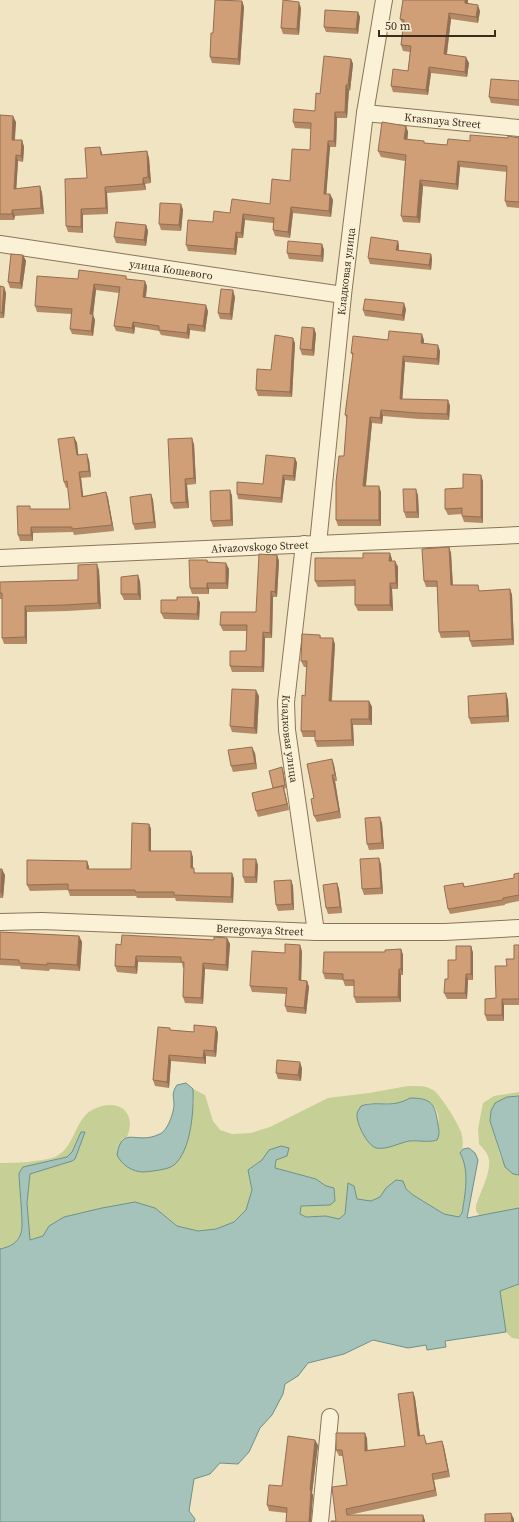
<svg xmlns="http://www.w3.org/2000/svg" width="519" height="1522" font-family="'Source Serif 4',serif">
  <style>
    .green { fill: #c6cf96; fill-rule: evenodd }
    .water { fill: #a5c3bb; stroke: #6b9289 }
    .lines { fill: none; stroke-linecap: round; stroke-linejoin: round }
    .minor-casing { stroke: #8b7559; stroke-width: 18 }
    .minor { stroke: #faf1d7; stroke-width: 16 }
    .wall { fill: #b38966 }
    .shaded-wall { fill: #926f53 }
    .building { fill: #d09f77; stroke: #926f53 }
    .labels { text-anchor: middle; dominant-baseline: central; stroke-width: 4; stroke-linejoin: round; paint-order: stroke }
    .street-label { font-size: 11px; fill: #3a2d1d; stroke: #f7eed3 }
  </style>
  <rect width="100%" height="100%" fill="#f0e4c3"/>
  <g class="green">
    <path d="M408 1086C416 1086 426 1085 433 1090 440 1094 458 1123 461 1132 463 1138 464 1148 460 1153 470 1170 465 1195 462 1213L459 1217 444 1214 413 1195 406 1189 403 1181 386 1188 380 1197 371 1201 356 1199 354 1186 348 1183 345 1214 339 1219 326 1216 306 1217 300 1214 301 1206 313 1205 326 1186 316 1179 275 1168 276 1160 269 1151 262 1160 248 1170 252 1190 246 1210 234 1222 216 1229 198 1231 177 1226 155 1208 135 1202 102 1208 64 1217 49 1226 44 1236 29 1240 27 1203 30 1173 74 1159 85 1132 76 1142 72 1152 67 1157 23 1167 19 1173C19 1184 24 1226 21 1233 18 1243 10 1247 0 1249V1163C16 1163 40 1162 55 1157 75 1148 74 1120 92 1110 116 1097 138 1110 127 1137L122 1139 138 1172 194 1104 193 1089 205 1095 213 1121 220 1130 232 1134 251 1133 270 1127 328 1098 369 1093ZM419 1098C431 1101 441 1110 438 1124 437 1130 432 1137 430 1142 424 1141 417 1140 410 1141 396 1143 383 1152 370 1144L369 1103H401Z"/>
    <path d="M519 1092V1096L507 1097 491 1111 490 1121 501 1158 513 1174 519 1175V1208L480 1216 476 1211V1205C480 1193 491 1172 489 1160 488 1153 483 1148 479 1144L478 1129 483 1103 494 1096Z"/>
    <polygon points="519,1284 519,1339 512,1338 506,1332 500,1291"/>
  </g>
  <g class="water">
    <path d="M186 1083 193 1089C194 1110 191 1151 174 1165 168 1170 152 1171 144 1172 132 1172 122 1165 117 1155 122 1126 134 1143 155 1136 157 1135 161 1134 163 1132 169 1126 173 1114 174 1106 174 1096 171 1094 177 1085Z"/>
    <polygon points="519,1096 519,1175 513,1174 505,1167 490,1121 491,1111 495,1103 507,1097"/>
    <path d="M410 1098C432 1098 435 1104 438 1125 439 1131 440 1134 437 1140 427 1143 419 1140 409 1141 399 1143 387 1150 376 1148 367 1145 356 1123 357 1114 357 1112 360 1108 361 1106 379 1100 391 1109 410 1098Z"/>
    <path d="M81 1132H85L75 1159 72 1161 30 1174 27 1203 30 1240 43 1236 49 1226 64 1217 102 1208 135 1202 155 1208 177 1226 198 1231 216 1229 234 1222 246 1210 252 1190 248 1170 262 1160 269 1150 281 1146 289 1148 287 1156 276 1160 275 1168 316 1179 326 1186 334 1188 335 1201 330 1205 301 1206 300 1214 306 1217 326 1216 339 1219 345 1214 348 1183 354 1186 357 1199 371 1201 380 1197 386 1188 396 1180 403 1181 406 1189 413 1195 444 1214 459 1217 462 1213C465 1195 470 1170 460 1153L463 1149 469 1148 475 1153 478 1160 467 1218 519 1208V1284L500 1291 506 1332 445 1341 446 1347 427 1350 426 1345 408 1348 373 1340 344 1354 308 1363 298 1376 285 1384 283 1394 272 1415 260 1428 249 1452 238 1464 220 1463 210 1474 194 1479 189 1511 195 1519 194 1522H0V1249C10 1247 18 1243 21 1233 24 1226 19 1184 19 1173L23 1167 67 1157 72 1152Z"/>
  </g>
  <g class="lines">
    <g class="minor-casing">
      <g id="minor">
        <path id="s1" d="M365 113 519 128"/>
        <path id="s2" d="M0 244 343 295"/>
        <path id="s3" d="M304 544 286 702 287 730 316 932"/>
        <path id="s4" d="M318 544 343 295 365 113 384 0"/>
        <path id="s5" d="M0 558 519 535"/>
        <path id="s6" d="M0 922 42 921 316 932H445L519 928"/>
        <polyline points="320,1522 330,1417"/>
      </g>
    </g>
    <use href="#minor" class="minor"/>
  </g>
  <g class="wall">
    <polygon points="403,0 468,0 468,4 480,11 478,23 451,19 447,54 469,63 467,77 431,73 428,95 393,92 391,86 408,71 410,52 403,51 401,45 403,26 403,25 400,19"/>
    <polygon points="242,1 244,7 240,65 212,63 210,57 213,33"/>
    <polygon points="301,8 299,35 283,34 281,28"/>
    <polygon points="358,12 360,17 358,34 326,32 324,27"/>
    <polygon points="351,59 353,64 350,91 349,90 347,118 337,118 336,147 330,147 326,194 330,194 333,200 331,217 293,213 290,238 275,236 273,230 273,223 245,220 243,238 238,238 236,255 188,251 186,245 213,222 230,213 270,204 290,181 310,150 311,129 295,128 293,122 315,111 320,94"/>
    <polygon points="519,81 519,106 491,103 489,97"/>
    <polygon points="0,115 16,122 15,140 22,140 24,147 23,162 18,161 16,189 40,186 42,193 44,214 15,216 14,220 0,220"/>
    <polygon points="406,126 408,132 407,139 425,143 447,145 470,141 519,138 519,208 507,207 505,201 507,172 460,167 458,190 423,186 420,223 403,222 401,216 405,161 381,157 378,151"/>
    <polygon points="147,151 149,158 151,183 145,184 146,190 107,193 108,214 83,215 83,233 68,232 66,226 87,178 102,153 102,155"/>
    <polygon points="181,204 183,210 181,231 161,230 159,224"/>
    <polygon points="146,225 148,231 146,246 116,243 114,237"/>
    <polygon points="398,241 399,246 399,250 431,254 432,259 431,270 370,264 368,258"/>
    <polygon points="322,244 324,250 323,262 289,259 287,253"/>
    <polygon points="23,255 26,261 22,289 10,288 8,282"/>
    <polygon points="126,276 127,279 147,286 146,297 208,311 205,332 190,330 189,339 161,335 159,331 135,327 134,334 116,331 114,326 119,293 96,290 93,315 95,320 93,336 72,334 70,329 72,314 37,312 35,306 78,279"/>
    <polygon points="0,286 4,287 6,293 4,318 0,318"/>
    <polygon points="235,297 232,320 220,319 218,313"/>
    <polygon points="406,309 404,321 365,316 363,310"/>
    <polygon points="314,328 316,334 314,356 302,355 300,349"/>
    <polygon points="388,340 424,340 424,343 440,351 439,365 405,362 402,399 448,400 450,406 449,420 419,419 383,416 382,424 372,423 366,486 381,492 381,526 338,526 336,520 344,456 347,419 345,415 353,356 351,353"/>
    <polygon points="295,343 292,397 258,396 256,390"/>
    <polygon points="74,437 77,443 78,455 89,460 91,477 81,478 83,496 106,492 108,498 114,531 74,535 73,532 33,533 33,541 20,541 18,535 31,509 70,509 68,487 66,488 64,482"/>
    <polygon points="194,444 196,484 187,485 189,508 174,509 171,503"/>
    <polygon points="295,458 297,463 295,481 285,480 282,503 238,499 237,494 263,484"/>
    <polygon points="483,481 483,523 464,522 462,516 462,514 448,515 445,509"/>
    <polygon points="230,490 232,496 233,526 213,527 211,521"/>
    <polygon points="151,494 153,500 156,528 135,530 133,524"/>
    <polygon points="418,495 419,518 406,518 404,512"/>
    <polygon points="449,547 451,553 453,585 480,591 510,589 512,595 514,645 472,647 470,641 470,637 441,638 439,632 437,587 426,587 424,581"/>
    <polygon points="277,555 279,561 277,597 273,597 272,638 265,638 264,672 232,672 230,666 246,651 247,631 223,631 220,625 256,612"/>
    <polygon points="392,559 392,561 395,561 398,567 398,589 392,589 393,611 358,611 355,605 355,586 318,587 315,581"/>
    <polygon points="207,560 208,562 229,569 228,589 209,589 209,594 192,594 190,588"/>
    <polygon points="99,570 101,609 67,611 27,612 27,644 4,644 2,638 2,599 0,599 0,582 78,580"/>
    <polygon points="140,581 141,600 124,600 121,594"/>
    <polygon points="198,597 200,603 199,620 164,619 161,613 177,600"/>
    <polygon points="320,635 321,638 335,644 332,701 369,701 372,707 372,725 353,725 354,746 317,747 315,741 315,737 303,737 301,731 305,696 307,667 304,667 301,661"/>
    <polygon points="506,693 508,700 509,722 471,724 469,718"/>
    <polygon points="259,696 257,734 232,732 230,726"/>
    <polygon points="255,753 257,769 233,772 231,766"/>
    <polygon points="332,759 334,765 337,781 335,781 341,818 317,822 314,816 314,798"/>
    <polygon points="283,770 286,788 284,789 289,810 258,817 256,811 273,788"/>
    <polygon points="382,823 384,849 369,850 367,844"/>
    <polygon points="149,824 151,829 151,851 193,857 193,868 195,873 232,873 234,879 233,903 176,901 175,898 137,898 136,896 70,896 68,890 30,891 27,885 87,861 89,867 89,869 131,869"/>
    <polygon points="381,864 383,894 364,895 362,889"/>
    <polygon points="258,865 257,883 245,883 243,877"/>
    <polygon points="0,869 5,875 3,898 0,898"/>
    <polygon points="519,873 519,901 505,904 505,905 450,914 448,909 463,883 465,887 514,878"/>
    <polygon points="291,880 293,886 294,910 278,911 276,905"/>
    <polygon points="337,883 339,889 342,913 328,914 326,908"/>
    <polygon points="0,932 79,936 82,942 80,971 50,969 49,971 21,969 20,966 0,965"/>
    <polygon points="227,938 230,944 228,971 205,969 203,1004 185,1003 183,997 184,968 183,968 182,963 138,962 137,974 117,972 115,966 121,945 214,940"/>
    <polygon points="519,945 519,1005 504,1005 504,1021 487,1021 485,1015 496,998 507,966 514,959"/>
    <polygon points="471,946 473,953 473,980 468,980 467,999 447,999 444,993 448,979 456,960"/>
    <polygon points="401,949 403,955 403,975 401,975 401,1002 356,1003 354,997 354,986 345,986 343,980 325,979 323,973 385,952"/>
    <polygon points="302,951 301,980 307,981 309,987 306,1014 287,1012 285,1006 286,994 252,992 250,986 285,953"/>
    <polygon points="216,1027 218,1033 216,1057 206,1056 206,1064 171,1061 169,1088 155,1086 153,1080 171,1030 194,1032"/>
    <polygon points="302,1068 301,1081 278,1079 276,1073"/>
    <polygon points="413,1392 415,1398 420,1436 426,1441 427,1444 442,1441 444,1447 450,1477 434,1480 437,1496 349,1515 423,1515 425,1521 336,1521 347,1485 343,1456 339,1456 336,1450 367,1438 367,1450 405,1446"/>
    <polygon points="318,1445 312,1493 313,1495 311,1522 286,1522 287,1513 269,1511 267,1505"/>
  </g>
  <g class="shaded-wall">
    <polygon points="465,0 468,0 467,9 465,3"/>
    <polygon points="242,1 244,7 240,65 238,59"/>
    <polygon points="299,2 301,8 299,35 297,29"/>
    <polygon points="478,5 480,11 478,23 476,17"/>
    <polygon points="358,12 360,17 358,34 356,29"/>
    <polygon points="449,13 451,19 446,60 444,54"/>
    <polygon points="466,57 469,63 467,77 465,72"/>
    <polygon points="351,59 353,64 350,91 348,85"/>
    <polygon points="429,67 431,73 428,95 426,90"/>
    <polygon points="346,85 349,90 347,118 345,112"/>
    <polygon points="335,112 337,118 336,147 334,141"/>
    <polygon points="13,116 16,122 14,146 12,140"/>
    <polygon points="406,126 408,132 407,145 404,139"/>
    <polygon points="22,140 24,147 23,162 21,156"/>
    <polygon points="328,141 330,147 326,199 324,194"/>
    <polygon points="100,147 102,153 103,161 101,155"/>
    <polygon points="147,151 149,158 151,183 148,177"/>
    <polygon points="16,155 18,161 16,195 14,189"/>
    <polygon points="458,161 460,167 458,190 456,184"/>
    <polygon points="143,178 145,184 146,190 143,184"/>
    <polygon points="420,180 423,186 420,223 417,217"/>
    <polygon points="40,186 42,193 44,214 41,208"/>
    <polygon points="105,187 107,193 108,214 106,208"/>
    <polygon points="330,194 333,200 331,217 329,211"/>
    <polygon points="181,204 183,210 181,231 179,225"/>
    <polygon points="291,207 293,213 290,238 288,232"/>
    <polygon points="81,209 83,215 83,233 81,227"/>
    <polygon points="12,210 15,216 14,220 12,214"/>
    <polygon points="243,214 245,220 243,238 241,233"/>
    <polygon points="146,225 148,231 146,246 144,240"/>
    <polygon points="236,232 238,238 236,255 234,249"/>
    <polygon points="398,241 399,246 398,255 396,250"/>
    <polygon points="322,244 324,250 323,262 321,256"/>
    <polygon points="431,254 432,259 431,270 429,265"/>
    <polygon points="23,255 26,261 22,289 20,283"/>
    <polygon points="145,281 147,286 145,303 143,297"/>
    <polygon points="94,284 96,290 93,315 95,320 93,336 91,331 90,314"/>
    <polygon points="4,287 6,293 4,318 2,313"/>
    <polygon points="233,290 235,297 232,320 230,314"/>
    <polygon points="404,303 406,309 404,321 402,315"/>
    <polygon points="206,305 208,311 205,332 203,326"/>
    <polygon points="133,322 135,327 134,334 132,328"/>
    <polygon points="188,324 190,330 189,339 187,333"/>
    <polygon points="314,328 316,334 314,356 312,350"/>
    <polygon points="422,334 424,340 423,349 421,343"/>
    <polygon points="293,338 295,343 292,397 290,392"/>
    <polygon points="438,345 440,351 439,365 437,359"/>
    <polygon points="403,356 405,362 402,405 400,399"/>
    <polygon points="448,400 450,406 449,420 447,414"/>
    <polygon points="381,410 383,416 382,424 380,418"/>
    <polygon points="370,417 372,423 365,492 363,486"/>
    <polygon points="74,437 77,443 79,461 77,455"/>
    <polygon points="192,438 194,444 196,484 194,478"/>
    <polygon points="87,454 89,460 91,477 89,471"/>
    <polygon points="295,458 297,463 295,481 293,476"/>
    <polygon points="79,472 81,478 84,502 82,497"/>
    <polygon points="283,475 285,480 282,503 281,498"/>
    <polygon points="481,475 483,481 483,523 481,517"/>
    <polygon points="185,479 187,485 189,508 186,502"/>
    <polygon points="379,486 381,492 381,526 379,520"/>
    <polygon points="416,489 418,495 419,518 417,512"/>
    <polygon points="230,490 232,496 233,526 231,520"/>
    <polygon points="106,492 108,498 114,531 112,525"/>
    <polygon points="151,494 153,500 156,528 154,522"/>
    <polygon points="31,527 33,533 33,541 31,535"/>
    <polygon points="449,547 451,553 453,591 451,585"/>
    <polygon points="390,553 392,559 392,567 389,561"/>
    <polygon points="277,555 279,561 277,597 275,592"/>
    <polygon points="395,561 398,567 398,589 396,583"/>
    <polygon points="226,563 229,569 228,589 226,583"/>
    <polygon points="97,564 99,570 101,609 98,603"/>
    <polygon points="138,575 140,581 141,600 138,594"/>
    <polygon points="207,583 209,589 209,594 207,588"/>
    <polygon points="390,583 392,589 393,611 390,605"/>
    <polygon points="510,589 512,595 514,645 512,639"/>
    <polygon points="271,591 273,597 272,638 270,633"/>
    <polygon points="198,597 200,603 199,620 197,614"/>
    <polygon points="25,606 27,612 27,644 25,637"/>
    <polygon points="263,632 265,638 264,672 262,667"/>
    <polygon points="333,638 335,644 331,707 329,701"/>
    <polygon points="256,690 259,696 257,734 254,728"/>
    <polygon points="506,693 508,700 509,722 507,716"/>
    <polygon points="369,701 372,707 372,725 369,719"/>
    <polygon points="351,719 353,725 354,746 352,740"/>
    <polygon points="252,747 255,753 257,769 255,763"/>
    <polygon points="332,759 334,765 337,781 335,775"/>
    <polygon points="282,767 283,770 286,788 285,785"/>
    <polygon points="332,775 335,781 341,818 339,811"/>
    <polygon points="283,786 285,792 289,810 287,804"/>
    <polygon points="380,817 382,823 384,849 382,843"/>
    <polygon points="149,824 151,829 151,857 149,851"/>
    <polygon points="191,851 193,857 193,874 191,868"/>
    <polygon points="379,858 381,864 383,894 381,888"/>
    <polygon points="256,859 258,865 257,883 255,877"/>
    <polygon points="87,861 89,867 89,874 87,869"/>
    <polygon points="2,869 5,875 3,898 1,892"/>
    <polygon points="232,873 234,879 233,903 231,897"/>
    <polygon points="291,880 293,886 294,910 292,904"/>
    <polygon points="337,883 339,889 342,913 340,907"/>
    <polygon points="79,936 82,942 80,971 77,965"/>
    <polygon points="227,938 230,944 228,971 226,965"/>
    <polygon points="300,945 302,951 301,986 299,980"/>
    <polygon points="471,946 473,953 473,980 471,974"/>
    <polygon points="401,949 403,955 403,975 401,969"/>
    <polygon points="136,956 138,962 137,974 135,967"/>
    <polygon points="203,963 205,969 203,1004 201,998"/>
    <polygon points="399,969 401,975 401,1002 398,997"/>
    <polygon points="466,974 468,980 467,999 465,993"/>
    <polygon points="307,981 309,987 306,1014 304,1008"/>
    <polygon points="502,999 504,1005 504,1021 502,1015"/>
    <polygon points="216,1027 218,1033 216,1057 214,1051"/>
    <polygon points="204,1050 206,1056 206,1064 203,1058"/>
    <polygon points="169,1055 171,1061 169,1088 167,1082"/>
    <polygon points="300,1062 302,1068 301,1081 298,1075"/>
    <polygon points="413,1392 415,1398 421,1442 418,1436"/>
    <polygon points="365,1433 367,1438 368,1457 365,1451"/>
    <polygon points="315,1440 318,1445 312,1493 313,1495 311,1522 309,1522 310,1490"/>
    <polygon points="442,1441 444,1447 450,1477 448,1471"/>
    <polygon points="432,1474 434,1480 437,1496 435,1490"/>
    <polygon points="511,1513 514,1519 514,1522 512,1522"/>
    <polygon points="423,1515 425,1521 425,1522 423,1522"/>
  </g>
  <g class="building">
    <polygon points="215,0 242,1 238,59 210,57 211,33 213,33"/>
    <polygon points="283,0 299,2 297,29 281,28"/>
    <polygon points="403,0 465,0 465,3 478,5 476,17 449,13 444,54 466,57 465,72 429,67 426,90 391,86 393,69 408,71 411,46 401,45 404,20 400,19"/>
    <polygon points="325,10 358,12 356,29 324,27"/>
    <polygon points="324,56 351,59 348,85 346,85 345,112 335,112 334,141 328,141 324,194 330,194 329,211 291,207 288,232 273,230 274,218 243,214 241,233 236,232 234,249 186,245 188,220 213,222 214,211 230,213 232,199 270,204 272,179 290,181 292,149 310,150 311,123 293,122 294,109 315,111 316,93 320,94"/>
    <polygon points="491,79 519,81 519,100 489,97"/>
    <polygon points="0,115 13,116 12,140 22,140 21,156 16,155 14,189 40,186 41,208 12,210 12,214 0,214"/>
    <polygon points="382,122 406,126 404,139 424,141 424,143 447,145 448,139 470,141 470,135 508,138 508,136 519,138 519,202 505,201 507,166 458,161 456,184 420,180 417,217 401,216 406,155 378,151"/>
    <polygon points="100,147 101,155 147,151 148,177 143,178 143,184 105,187 106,208 81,209 81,227 66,226 65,179 87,178 85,148"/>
    <polygon points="160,203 181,204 179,225 159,224"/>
    <polygon points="116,222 146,225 144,240 114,237"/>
    <polygon points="371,237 398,241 396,250 431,254 429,265 368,258"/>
    <polygon points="288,241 322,244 321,256 287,253"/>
    <polygon points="11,254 23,255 20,283 8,282"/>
    <polygon points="79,270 126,276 126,279 145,281 143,297 206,305 203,326 188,324 187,333 159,330 159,326 133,322 132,328 114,326 120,287 94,284 90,314 93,314 91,331 70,329 72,309 35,306 37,276 78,279"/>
    <polygon points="0,286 4,287 2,313 0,312"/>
    <polygon points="221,289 233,290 230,314 218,313"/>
    <polygon points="365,299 404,303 402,315 363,310"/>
    <polygon points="302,327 314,328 312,350 300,349"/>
    <polygon points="389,331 422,334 421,343 438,345 437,359 403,356 400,399 448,400 447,414 417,413 381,410 380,418 370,417 363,486 379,486 379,520 336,520 336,482 339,456 344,456 347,415 345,415 353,353 351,353 353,336 388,340"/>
    <polygon points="275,335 293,338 290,392 256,390 257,369 271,370"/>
    <polygon points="74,437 77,455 87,454 89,471 79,472 82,497 106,492 112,525 72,529 72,527 31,527 31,535 18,535 17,506 30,506 30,509 70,509 67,481 64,482 58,439"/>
    <polygon points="192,438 194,478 185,479 186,502 171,503 168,439"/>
    <polygon points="266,455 295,458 293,476 283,475 281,498 237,494 237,482 263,484"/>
    <polygon points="463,474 481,475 481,517 462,516 462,508 445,509 445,489 463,488"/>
    <polygon points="403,489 416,489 417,512 404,512"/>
    <polygon points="230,490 231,520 211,521 210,491"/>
    <polygon points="151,494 154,522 133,524 130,497"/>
    <polygon points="449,547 451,585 478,585 479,591 510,589 512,639 470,641 469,631 439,632 437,581 424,581 422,549"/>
    <polygon points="363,553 390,553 389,561 395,561 396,583 390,583 390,605 355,605 355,580 315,581 315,558 363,558"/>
    <polygon points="259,554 277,555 275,592 271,591 270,633 263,632 262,667 230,666 230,651 246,651 247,625 220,625 221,612 256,612"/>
    <polygon points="189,560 207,560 207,562 226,563 226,583 207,583 207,588 190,588"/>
    <polygon points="97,564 98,603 65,605 25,606 25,637 2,638 2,593 0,593 0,582 78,580 78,565"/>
    <polygon points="138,575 138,594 121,594 121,577"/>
    <polygon points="177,597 198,597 197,614 161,613 161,600 177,600"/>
    <polygon points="302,634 320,635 320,638 333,638 329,701 369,701 369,719 351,719 352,740 315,741 315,731 301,731 302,695 305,696 307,661 301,661"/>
    <polygon points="232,689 256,690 254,728 230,726"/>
    <polygon points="506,693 507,716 469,718 468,696"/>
    <polygon points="252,747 255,763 231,766 228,750"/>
    <polygon points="332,759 335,775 332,775 339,811 314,816 311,799 314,798 307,764"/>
    <polygon points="282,767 285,785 273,788 269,771"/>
    <polygon points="283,786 287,804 256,811 252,793"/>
    <polygon points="380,817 382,843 367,844 365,818"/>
    <polygon points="132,823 149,824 149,851 191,851 191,868 194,868 194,873 232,873 231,897 174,895 174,892 135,892 135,890 68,890 68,884 27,885 27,860 87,861 87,869 131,869"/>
    <polygon points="379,858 381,888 362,889 360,859"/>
    <polygon points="243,859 256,859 255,877 243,877"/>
    <polygon points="0,869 2,869 1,892 0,892"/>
    <polygon points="519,873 519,895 503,898 503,900 448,909 444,886 463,883 464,887 514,878 514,874"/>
    <polygon points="291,880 292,904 276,905 274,881"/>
    <polygon points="337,883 340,907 326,908 323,885"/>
    <polygon points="0,932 79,936 77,965 47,963 47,965 19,963 19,960 0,959"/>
    <polygon points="122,935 214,940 214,937 227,938 226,965 203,963 201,998 183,997 184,962 181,962 181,957 136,956 135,967 115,966 116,944 121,945"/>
    <polygon points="285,944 300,945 299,980 307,981 304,1008 285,1006 287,988 250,986 252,951 285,953"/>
    <polygon points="514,945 519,945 519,999 502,999 502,1015 485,1015 485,999 496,998 495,966 507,966 506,959 514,959"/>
    <polygon points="456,946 471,946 471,974 466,974 465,993 444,993 445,979 448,979 448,960 456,960"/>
    <polygon points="401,949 401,969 399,969 398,997 354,997 354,980 343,980 343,974 323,973 324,952 385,952 385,950"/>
    <polygon points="194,1025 216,1027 214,1051 204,1050 203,1058 169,1055 167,1082 153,1080 158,1027 170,1028 170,1030 194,1032"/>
    <polygon points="277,1060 300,1062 298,1075 276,1073"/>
    <polygon points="413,1392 418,1436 424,1435 426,1444 442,1441 448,1471 432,1474 435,1490 346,1509 347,1515 423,1515 423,1522 331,1522 331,1521 336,1521 332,1487 347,1485 342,1450 336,1450 336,1433 365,1433 365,1451 405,1446 398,1394"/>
    <polygon points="288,1436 315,1440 310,1490 311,1490 309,1522 286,1522 287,1508 267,1505 269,1485 282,1486"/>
    <polygon points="511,1513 512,1522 485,1522 485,1514"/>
  </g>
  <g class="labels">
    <g class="street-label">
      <text stroke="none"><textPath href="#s1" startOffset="78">Krasnaya Street</textPath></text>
      <text stroke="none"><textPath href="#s2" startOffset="173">улица Кошевого</textPath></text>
      <text stroke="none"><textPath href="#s4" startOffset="274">Кладковая улица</textPath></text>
      <text stroke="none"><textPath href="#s5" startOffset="260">Aivazovskogo Street</textPath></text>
      <text stroke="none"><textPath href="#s3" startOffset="196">Кладковая улица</textPath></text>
      <text stroke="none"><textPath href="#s6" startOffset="260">Beregovaya Street</textPath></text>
    </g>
  </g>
  <path d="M379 30v6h116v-6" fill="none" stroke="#3a2d1d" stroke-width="2"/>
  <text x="385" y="30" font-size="12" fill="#3a2d1d" stroke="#f7eed3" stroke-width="3" paint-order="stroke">50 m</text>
</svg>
